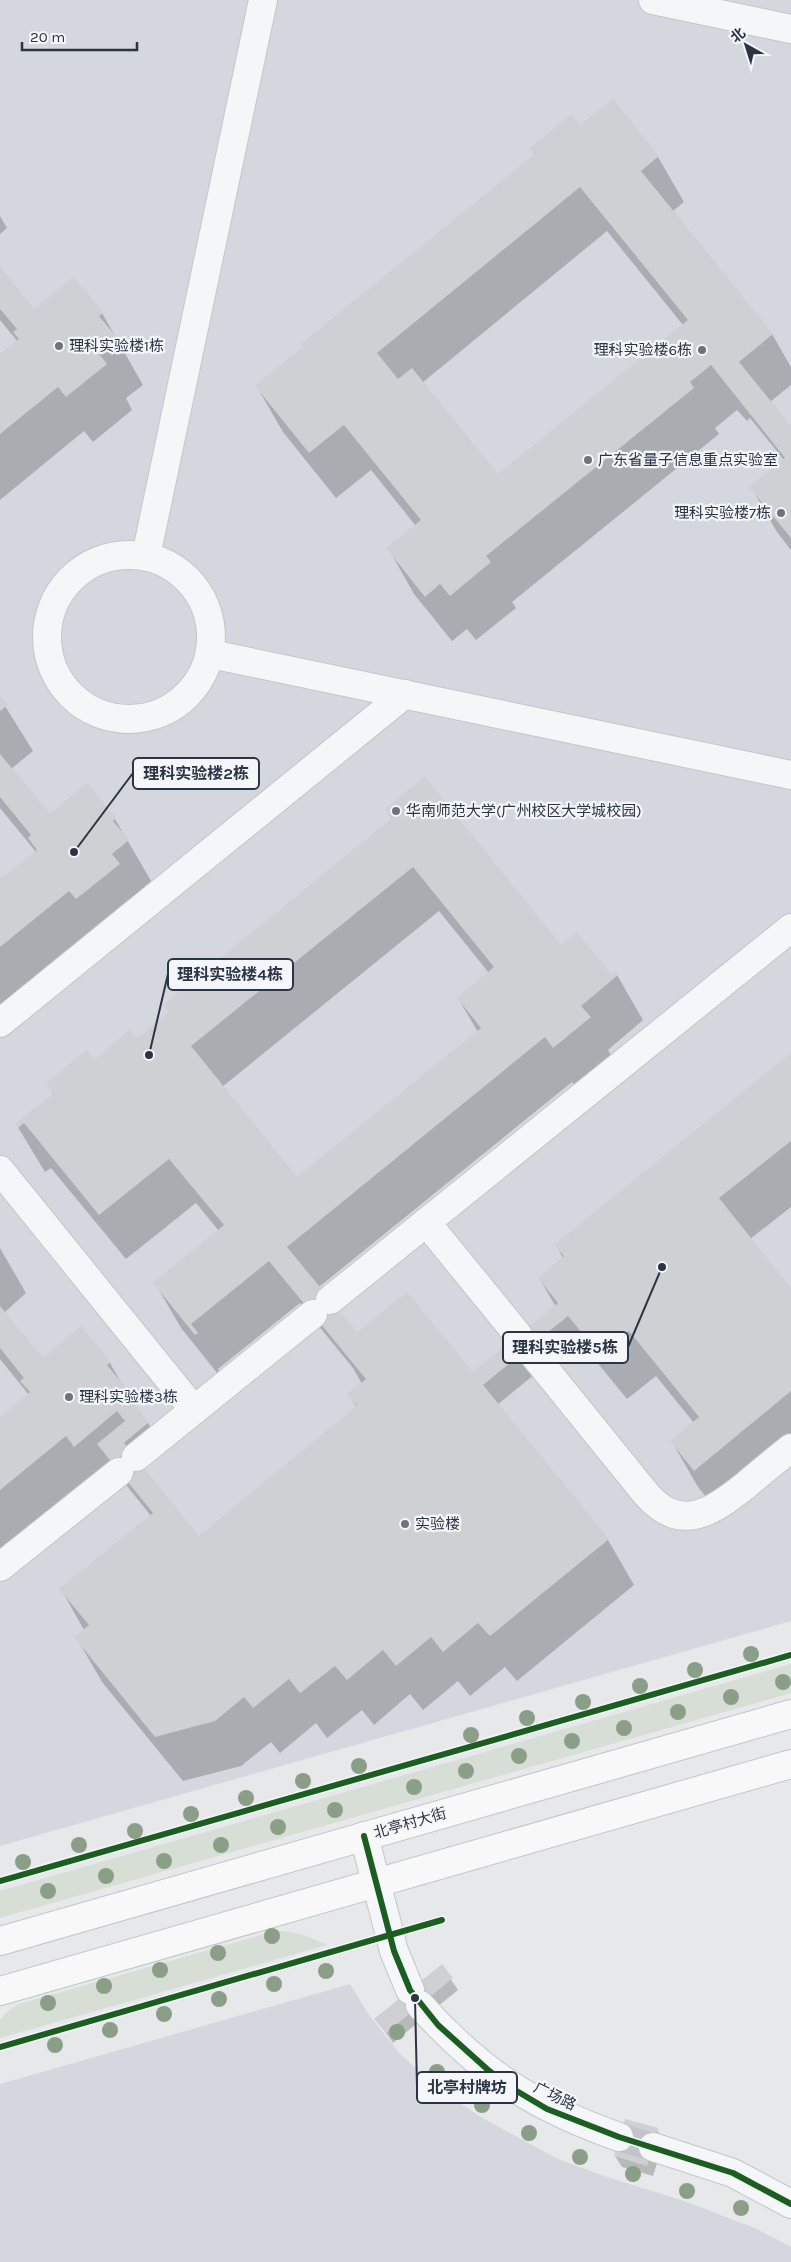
<svg xmlns="http://www.w3.org/2000/svg" width="791" height="2262" font-family="Karla,'Noto Sans SC',sans-serif">
  <style>
    .built { fill: #d4d7dd }
    .green { fill: #d6ded6 }
    .shadow { fill: #0003; fill-rule: evenodd }
    .building { fill: #ced0d3; fill-rule: evenodd }
    .lines { fill: none; stroke-linecap: round; stroke-linejoin: round }
    .minor-tunnel { stroke: #c1c4c9; stroke-width: 28; stroke-dasharray: 28 14; stroke-linecap: butt }
    .minor-casing { stroke: #c4c6c8; stroke-width: 30 }
    .major-casing { stroke: #c2c5c8; stroke-width: 30 }
    .minor { stroke: #f5f6f7; stroke-width: 28 }
    .major { stroke: #f8f8f8; stroke-width: 28 }
    .cycleway-casing { stroke: #f4f6f9; stroke-width: 9 }
    .cycleway { stroke: #1b5e20; stroke-width: 6 }
    .tree { fill: #8a9e88 }
    .poi-dot { fill: #6c737f; stroke: #f4f6f9; stroke-width: 2 }
    .labels { text-anchor: middle; dominant-baseline: central; stroke-width: 4.5; stroke-linejoin: round; paint-order: stroke }
    .poi-label { font-size: 15px; fill: #2b3445; stroke: #f4f6f9; text-anchor: start }
    .street-label { font-size: 15px; fill: #2b3445; stroke: #f4f6f9 }
    .leader { fill: none; stroke: #2b3445; stroke-width: 2 }
    .callout-dot { fill: #2b3445; stroke: #f4f6f9; stroke-width: 2 }
    .callout { fill: #f4f6f9; stroke: #2b3445; stroke-width: 2 }
    .callout-label { font-size: 16px; text-anchor: middle; font-weight: bold; fill: #2b3445 }
  </style>
  <rect width="100%" height="100%" fill="#e6e8ea"/>
  <g class="built">
    <polygon points="0,0 791,0 791,1621 0,1846"/>
    <polygon points="350,1984 369,2015 401,2055 440,2090 484,2119 558,2159 604,2176 687,2202 757,2229 791,2247 791,2262 0,2262 0,2084"/>
  </g>
  <g class="green">
    <polygon points="791,1664 791,1693 0,1918 0,1891"/>
    <polygon points="283,1931 301,1934 327,1945 0,2038 0,2020 9,2010 19,2004 272,1932"/>
  </g>
  <g class="shadow">
    <path d="M613 101 658 157 684 202 673 211 772 334 791 367V385L770 402 791 428V550L777 532 751 487 784 460 750 418 747 421 737 410 715 428 719 434 512 602 516 608 476 640 467 629 452 641 414 594 388 548 416 526 371 470 336 498 283 432 257 387 535 155 531 148 580 127ZM607 231 683 325 498 476 422 383Z"/>
    <polygon points="0,216 7,228 0,234"/>
    <polygon points="0,269 34,310 102,313 143,385 126,398 132,410 93,442 84,431 0,500 0,356 18,342 0,320"/>
    <polygon points="0,698 33,751 11,769 49,816 87,785 115,819 154,886 0,1013 0,881 36,852 0,808"/>
    <path d="M386 809 561 946 612 976 617 975 643 1020 608 1050 616 1063 580 1092 572 1082 319 1287 357 1334 476 1379 556 1307 539 1278 563 1258 556 1245 791 1054V1207L750 1239 791 1290V1458L721 1515 698 1487 672 1442 694 1423 656 1376 627 1399 578 1339 497 1405 608 1540 634 1585 517 1681 505 1667 470 1696 458 1681 423 1710 410 1694 374 1725 362 1710 327 1738 316 1723 280 1753 271 1742 241 1766 183 1781 102 1682 76 1637 84 1630 61 1589 151 1516 119 1476 0 1556V1418L29 1395 0 1359V1248L26 1293 4 1313 42 1360 110 1363 135 1407 148 1423 161 1444 138 1462 199 1538 357 1408 349 1394 362 1384 353 1368 300 1303 218 1369 222 1379 181 1328 155 1283 219 1231 196 1203 126 1259 51 1168 45 1172 16 1124 54 1094 48 1084 136 1041 170 1013 165 1005 393 820ZM439 911 489 973 458 998 478 1032 296 1179 222 1087Z"/>
    <polygon points="442,1966 458,1990 393,2043 376,2019"/>
    <polygon points="657,2130 664,2141 653,2176 622,2167 615,2156"/>
  </g>
  <g class="building">
    <path d="M613 99 659 156 641 171 773 334 739 362 791 426V538L749 487 785 458 711 365 690 382 694 388 486 556 491 562 450 596 440 584 425 597 386 548 421 520 344 425 309 453 255 386 303 347 301 344 535 154 530 148 571 114 580 125ZM580 187 688 320 498 474 412 368 398 379 377 353Z"/>
    <polygon points="0,267 34,309 74,277 103,313 99,316 118,339 99,354 107,364 66,397 58,387 0,434 0,354 19,339 13,332 17,329 0,309"/>
    <polygon points="0,696 8,705 0,711"/>
    <polygon points="0,754 50,814 87,783 116,818 113,821 129,840 112,854 120,864 76,899 69,891 0,947 0,879 37,850 28,838 31,835 0,797"/>
    <path d="M425 777 561 945 577 932 612 975 616 972 618 975 581 1006 591 1017 553 1048 545 1037 287 1247 357 1332 407 1292 473 1372 558 1303 538 1278 564 1256 554 1245 791 1053V1141L719 1198 791 1288V1391L694 1471 670 1441 699 1417 629 1331 600 1355 568 1316 483 1385 609 1539 490 1636 478 1623 443 1652 431 1637 396 1666 383 1650 347 1680 335 1666 300 1693 289 1679 253 1708 244 1697 215 1721 155 1737 74 1637 89 1625 59 1589 153 1513 97 1444 125 1421 117 1411 74 1447 66 1436 0 1490V1417L30 1392 20 1381 24 1378 0 1348V1306L43 1358 81 1326 111 1362 107 1365 126 1388 123 1390 149 1422 124 1443 199 1536 357 1406 347 1394 366 1379 269 1261 191 1324 198 1333 195 1335 153 1283 224 1225 169 1159 99 1215 24 1123 18 1128 15 1124 54 1093 46 1083 87 1050 95 1060 129 1030 136 1039 169 1012 163 1005 392 818 385 809ZM413 867 494 967 457 998 481 1028 297 1177 191 1046Z"/>
    <polygon points="442,1964 453,1978 386,2033 374,2019"/>
    <polygon points="625,2119 658,2128 647,2166 614,2156"/>
  </g>
  <g class="lines">
    <polyline class="minor-tunnel" points="619,2137 653,2147"/>
    <g class="minor-casing">
      <g id="minor">
        <polyline points="653,0 791,29"/>
        <circle cx="129" cy="637" r="82"/>
        <polyline points="146,556 263,0"/>
        <polyline points="211,654 791,775"/>
        <polyline points="0,1023 405,694"/>
        <polyline points="0,1170 194,1410"/>
        <polyline points="426,1222 518,1335"/>
        <polyline points="330,1300 791,928"/>
        <path d="M528 1348 647 1495C682 1534 713 1511 746 1485 761 1472 776 1460 791 1448"/>
        <polyline points="136,1457 313,1314"/>
        <polyline points="0,1567 119,1472"/>
        <polyline points="364,1836 394,1951 410,1990"/>
        <path d="M420 2005C481 2073 534 2107 619 2137"/>
        <polyline points="653,2147 733,2173 791,2204"/>
      </g>
    </g>
    <g class="major-casing">
      <g id="major">
        <polyline points="0,1941 791,1714"/>
        <polyline points="0,1991 791,1764"/>
      </g>
    </g>
    <use href="#minor" class="minor"/>
    <use href="#major" class="major"/>
    <g class="cycleway-casing">
      <g id="cycleway">
        <polyline points="364,1836 394,1951 410,1990 438,2025 487,2069 510,2087 547,2109 619,2137 733,2173 791,2204"/>
        <polyline points="0,1881 791,1655"/>
        <polyline points="0,2047 442,1920"/>
      </g>
    </g>
    <use href="#cycleway" class="cycleway"/>
  </g>
  <g class="tree">
    <circle cx="751" cy="1654" r="8"/>
    <circle cx="695" cy="1670" r="8"/>
    <circle cx="783" cy="1682" r="8"/>
    <circle cx="640" cy="1686" r="8"/>
    <circle cx="731" cy="1697" r="8"/>
    <circle cx="583" cy="1702" r="8"/>
    <circle cx="678" cy="1712" r="8"/>
    <circle cx="527" cy="1718" r="8"/>
    <circle cx="624" cy="1728" r="8"/>
    <circle cx="471" cy="1735" r="8"/>
    <circle cx="572" cy="1741" r="8"/>
    <circle cx="519" cy="1756" r="8"/>
    <circle cx="359" cy="1766" r="8"/>
    <circle cx="466" cy="1771" r="8"/>
    <circle cx="303" cy="1781" r="8"/>
    <circle cx="414" cy="1787" r="8"/>
    <circle cx="246" cy="1798" r="8"/>
    <circle cx="335" cy="1810" r="8"/>
    <circle cx="191" cy="1814" r="8"/>
    <circle cx="278" cy="1827" r="8"/>
    <circle cx="135" cy="1831" r="8"/>
    <circle cx="79" cy="1845" r="8"/>
    <circle cx="221" cy="1845" r="8"/>
    <circle cx="164" cy="1861" r="8"/>
    <circle cx="23" cy="1862" r="8"/>
    <circle cx="106" cy="1876" r="8"/>
    <circle cx="48" cy="1891" r="8"/>
    <circle cx="272" cy="1936" r="8"/>
    <circle cx="218" cy="1953" r="8"/>
    <circle cx="160" cy="1970" r="8"/>
    <circle cx="326" cy="1971" r="8"/>
    <circle cx="274" cy="1984" r="8"/>
    <circle cx="104" cy="1986" r="8"/>
    <circle cx="219" cy="1999" r="8"/>
    <circle cx="48" cy="2003" r="8"/>
    <circle cx="164" cy="2014" r="8"/>
    <circle cx="110" cy="2030" r="8"/>
    <circle cx="397" cy="2032" r="8"/>
    <circle cx="55" cy="2045" r="8"/>
    <circle cx="437" cy="2072" r="8"/>
    <circle cx="482" cy="2105" r="8"/>
    <circle cx="529" cy="2133" r="8"/>
    <circle cx="580" cy="2157" r="8"/>
    <circle cx="633" cy="2174" r="8"/>
    <circle cx="687" cy="2191" r="8"/>
    <circle cx="741" cy="2208" r="8"/>
  </g>
  <g class="poi-dot">
    <circle cx="59" cy="346" r="5"/>
    <circle cx="702" cy="350" r="5"/>
    <circle cx="588" cy="460" r="5"/>
    <circle cx="781" cy="513" r="5"/>
    <circle cx="396" cy="811" r="5"/>
    <circle cx="69" cy="1397" r="5"/>
    <circle cx="405" cy="1524" r="5"/>
  </g>
  <g class="labels">
    <g class="poi-label">
      <text x="69" y="346">理科实验楼1栋</text>
      <text x="692" y="350" text-anchor="end">理科实验楼6栋</text>
      <text x="598" y="460">广东省量子信息重点实验室</text>
      <text x="771" y="513" text-anchor="end">理科实验楼7栋</text>
      <text x="406" y="811">华南师范大学(广州校区大学城校园)</text>
      <text x="79" y="1397">理科实验楼3栋</text>
      <text x="415" y="1524">实验楼</text>
    </g>
    <g class="street-label">
      <text transform="translate(410 1823) rotate(-16)">北亭村大街</text>
      <text transform="translate(555 2096) rotate(26)">广场路</text>
    </g>
  </g>
  <path class="leader" d="M74 852L133 773M149 1055L168 974M662 1267L628 1347M415 1998L417 2087"/>
  <g class="callout-dot">
    <circle cx="74" cy="852" r="5"/>
    <circle cx="149" cy="1055" r="5"/>
    <circle cx="662" cy="1267" r="5"/>
    <circle cx="415" cy="1998" r="5"/>
  </g>
  <g class="callout">
    <rect x="133" y="758" width="126" height="31" rx="5"/>
    <rect x="168" y="959" width="125" height="31" rx="5"/>
    <rect x="503" y="1332" width="125" height="31" rx="5"/>
    <rect x="417" y="2072" width="100" height="31" rx="5"/>
  </g>
  <g class="callout-label">
    <text x="196" y="779">理科实验楼2栋</text>
    <text x="230" y="980">理科实验楼4栋</text>
    <text x="565" y="1353">理科实验楼5栋</text>
    <text x="467" y="2093">北亭村牌坊</text>
  </g>
  <g transform="translate(746 45) rotate(321)" stroke="#f4f6f9" stroke-width="4" paint-order="stroke">
  <path d="M0-4L9 19L0 12L-9 19Z" fill="#2b3445"/>
  <text y="-8" font-size="14" font-weight="bold" text-anchor="middle" fill="#2b3445">北</text>
  </g>
  <path d="M22 42v8h115v-8" fill="none" stroke="#2b3445" stroke-width="2.5"/>
  <text x="30" y="42" font-size="15" fill="#2b3445" stroke="#f4f6f9" stroke-width="4" paint-order="stroke">20 m</text>
</svg>
